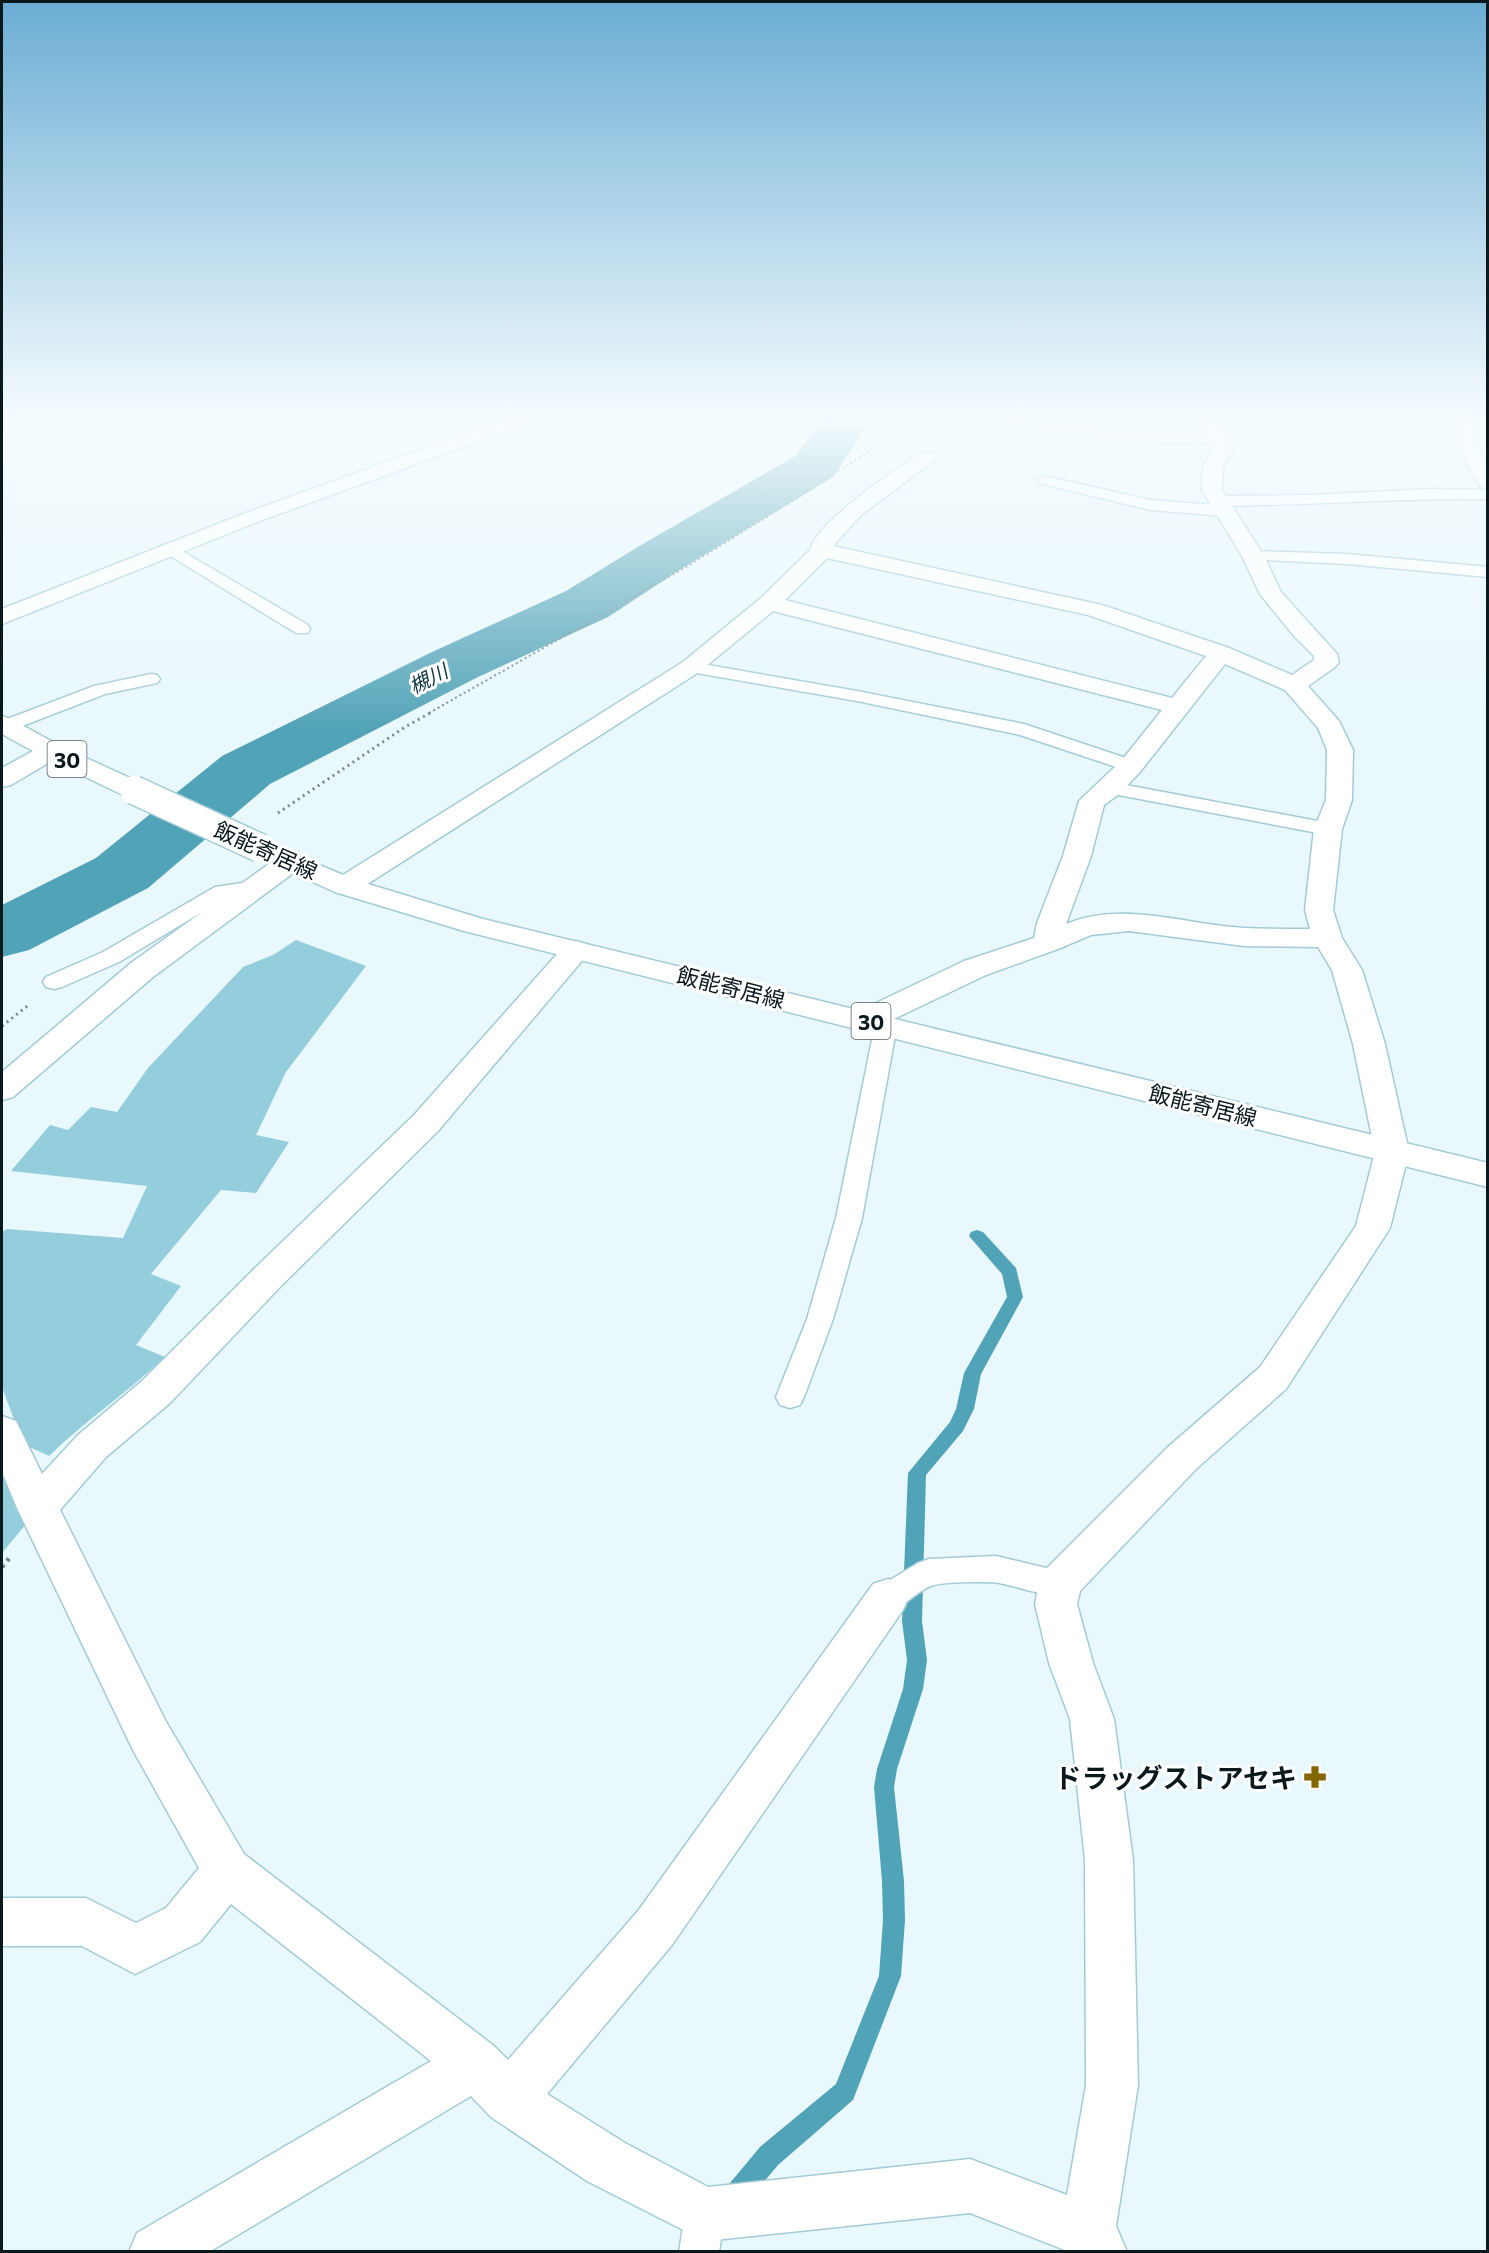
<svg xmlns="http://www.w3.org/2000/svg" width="1489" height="2253" font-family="Commissioner,'Noto Sans JP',sans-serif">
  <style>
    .green { fill: #94cddc }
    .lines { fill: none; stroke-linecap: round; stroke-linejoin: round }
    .stream { fill: #51a3b7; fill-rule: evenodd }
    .river { fill: #51a3b7; fill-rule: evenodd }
    .lane-casing { stroke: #a3cbd6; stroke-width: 3 }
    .street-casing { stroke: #a3cbd6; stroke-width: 3 }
    .primary-casing { stroke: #a3cbd6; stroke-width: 3 }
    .highway-casing { stroke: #a3cbd6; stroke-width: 3 }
    .path-far2 { stroke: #78888c; stroke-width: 2; stroke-dasharray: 2 3; stroke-linecap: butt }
    .path-far1 { stroke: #78888c; stroke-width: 3; stroke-dasharray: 2 4; stroke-linecap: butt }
    .path { stroke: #78888c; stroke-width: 4.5; stroke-dasharray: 3 5; stroke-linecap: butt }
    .lane { fill: #fff; fill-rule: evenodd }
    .street { fill: #fff; fill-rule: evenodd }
    .primary { fill: #fff; fill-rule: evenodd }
    .highway { fill: #fff; fill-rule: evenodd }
    .primary-bridge-casing { stroke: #a3cbd6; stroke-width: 31; stroke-linecap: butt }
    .primary-bridge { stroke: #fff; stroke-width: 28 }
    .labels { text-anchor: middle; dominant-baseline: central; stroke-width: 6; stroke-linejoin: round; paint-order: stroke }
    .far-water-label { font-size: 20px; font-style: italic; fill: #0c343d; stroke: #fff }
    .shield { fill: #fff; stroke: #535e61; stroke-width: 1.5 }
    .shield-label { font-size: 21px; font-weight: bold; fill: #09191d }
    .street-label { font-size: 22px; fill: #09191d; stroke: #fff }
    .near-poi-label { font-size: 27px; font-weight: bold; fill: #09191d; stroke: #fff; text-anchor: end }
  </style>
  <rect width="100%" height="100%" fill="#e8f8fd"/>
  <g class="green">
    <path d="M296 940 366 966 286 1072 256 1135 289 1142 256 1193 221 1190 151 1274 181 1286 136 1345 165 1357C128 1392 86 1420 49 1456L23 1444 2 1387V1232L7 1229 123 1238 147 1186 11 1171 50 1125 68 1130 91 1107 117 1112 148 1068 243 967 273 955Z"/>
    <polygon points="2,1464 26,1524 2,1553"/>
  </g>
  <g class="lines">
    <polygon class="stream" points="977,1230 983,1232 1016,1268 1023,1297 981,1374 974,1409 963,1431 926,1475 922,1621 927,1660 923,1689 897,1769 894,1787 904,1881 905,1920 901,1976 853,2100 778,2165 743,2207 734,2210 725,2207 722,2198 725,2189 760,2147 836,2084 879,1976 883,1920 882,1881 874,1787 877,1769 903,1689 907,1660 902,1621 908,1473 950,1422 956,1409 964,1373 1007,1297 1002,1274 969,1236 971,1232"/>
    <polygon class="river" points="823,417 873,417 833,477 681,569 608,617 476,678 270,784 148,888 29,950 2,957 2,905 96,858 222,756 432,652 566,591 641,545 797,455"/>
    <g class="lane-casing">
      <g id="lane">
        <polygon points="991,417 1022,417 1119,433 1220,435 1227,439 1220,443 1119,441 998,421"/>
        <polygon points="1044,476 1150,500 1226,506 1234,511 1226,516 1150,510 1039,483 1037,480"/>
        <path d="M1432 489 1488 490V499C1398 498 1309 505 1220 506L1212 501 1220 496 1310 495Z"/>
        <polygon points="170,544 308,625 310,629 308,633 296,633 164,552 162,549"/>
        <polygon points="1253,551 1347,554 1488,567 1488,577 1347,564 1247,559 1245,556"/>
        <polygon points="691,662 857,691 1024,724 1138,762 1140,766 1138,770 1131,772 1020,735 857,701 685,671 682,667 685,663"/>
        <polygon points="151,674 157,675 160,679 157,683 105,694 12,730 2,730 2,721 94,686"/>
        <polygon points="1110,782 1328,823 1335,825 1338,829 1335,833 1328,835 1103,792 1100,788 1103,784"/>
        <polygon points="255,881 262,883 265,887 262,891 227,897 119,962 62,987 54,989 46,987 43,982 46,977 103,952 215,887"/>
        <polygon points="886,1018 894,1020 897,1025 862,1218 833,1319 804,1397 800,1405 790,1408 780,1405 776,1397 807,1319 836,1218 875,1025 878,1020"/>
        <path d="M996 1556 1071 1574 1075 1583 1071 1592C1049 1600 1021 1587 999 1583 988 1581 945 1582 934 1585 912 1591 903 1616 877 1606L873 1597 877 1588 918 1563 929 1559Z"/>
        <polygon points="705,2194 719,2200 725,2214 719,2252 679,2252 685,2214 691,2200"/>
      </g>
    </g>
    <g class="street-casing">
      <g id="street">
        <polygon points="511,417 538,417 535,421 257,522 2,624 2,609 243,514"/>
        <path d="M1195 417H1214L1230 439 1233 450 1223 467 1222 490 1264 556 1281 592 1337 654 1339 662 1335 667 1308 686 1339 721 1353 750 1352 800 1342 829 1333 910 1342 938 1362 970 1385 1044 1409 1152 1390 1228 1286 1389 1196 1469 1080 1591 1077 1604 1093 1663 1114 1719 1133 1860 1138 2085 1116 2226 1127 2252H1070L970 2213 705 2241 587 2181 491 2117 471 2096 209 2252H129L137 2233 431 2061 231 1904 200 1942 135 1974 82 1946H2V1898H86L136 1923 166 1908 199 1868 133 1750 17 1508 2 1472V1416L16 1421 42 1474 78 1435 142 1381 254 1269 414 1115 566 944 576 941 586 944 591 950 586 956 438 1131 280 1287 170 1403 106 1457 60 1510 165 1720 244 1854 494 2046 508 2060 638 1911 873 1584 888 1579 903 1584 909 1597 903 1610 672 1945 547 2094 625 2143 708 2187 970 2159 1067 2195 1086 2085 1085 1860 1070 1719 1049 1663 1035 1604 1039 1583 1045 1570 1168 1447 1260 1367 1356 1226 1375 1152 1353 1044 1332 970 1318 947 1244 946 1129 931 1091 935 1058 949 986 975 877 1027 866 1030 855 1027 851 1020 855 1013 964 961 1034 938 1037 923 1063 856 1079 801 1122 760 1162 710 773 611 699 672 355 892 345 894 335 892 331 886 335 880 683 662 761 598 811 549C815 523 898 468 921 452H935L938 456 935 460 861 515 833 546 1102 605 1229 648 1292 675 1314 660V656L1294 636 1260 594 1242 556 1202 490 1203 467 1213 450 1210 439ZM827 558 1088 615 1206 656 1172 698 785 600ZM1225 664 1285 690 1318 728 1327 750 1326 800 1314 829 1305 910 1310 929C1288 929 1266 929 1245 928 1187 925 1123 900 1066 924L1091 856 1104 805 1119 794 1140 772Z"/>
        <polygon points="51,743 60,746 64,751 60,756 11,785 2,787 2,768 42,746"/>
        <polygon points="290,854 300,856 304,862 300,868 153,977 13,1097 2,1100 2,1072 131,963 280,856"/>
      </g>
    </g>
    <g class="primary-casing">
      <g id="primary">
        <polygon points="2,716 11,719 60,746 143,784 147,790 143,796 134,798 125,796 42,756 2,734"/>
        <polygon points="260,840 355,880 483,919 1488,1163 1488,1187 464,931 335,892 250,854 246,848 250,842"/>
      </g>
    </g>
    <g class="highway-casing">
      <path id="highway" d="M1456 417H1475L1478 443 1488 466V489L1481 487C1466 466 1456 444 1456 417Z"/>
    </g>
    <g class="path-far2">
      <polyline points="952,436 968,425"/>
      <polyline points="429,713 686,567 799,497 920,417"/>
    </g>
    <g class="path-far1">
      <polyline points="278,813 405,727 432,712"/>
      <polyline points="2,1026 30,1004"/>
    </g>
    <polyline class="path" points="2,1567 11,1556"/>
    <use href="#lane" class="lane"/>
    <use href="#street" class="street"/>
    <use href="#primary" class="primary"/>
    <use href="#highway" class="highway"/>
    <g class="primary-bridge-casing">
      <polyline id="primary-bridge" points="134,790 260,848"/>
    </g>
    <use href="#primary-bridge" class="primary-bridge"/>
  </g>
  <linearGradient id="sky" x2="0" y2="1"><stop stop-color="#6badd4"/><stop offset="0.57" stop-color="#f5fcfe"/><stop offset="1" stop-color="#f5fcfe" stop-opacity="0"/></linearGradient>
  <rect width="1489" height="732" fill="url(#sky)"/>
  <defs>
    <g id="pharmacy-bare" transform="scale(1.8)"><path d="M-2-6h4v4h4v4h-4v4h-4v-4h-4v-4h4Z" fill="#836700" stroke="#fff" stroke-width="2.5" paint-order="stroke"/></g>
  </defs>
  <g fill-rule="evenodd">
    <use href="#pharmacy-bare" x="1315" y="1777"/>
  </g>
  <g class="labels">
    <g class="far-water-label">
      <text transform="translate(428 678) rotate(-27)">槻川</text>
    </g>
    <g class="shield">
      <rect x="47.5" y="741" width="39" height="36" rx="4.5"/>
      <rect x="851.5" y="1003" width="39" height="36" rx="4.5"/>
    </g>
    <g class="shield-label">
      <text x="67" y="759">30</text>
      <text x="871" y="1021">30</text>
    </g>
    <g class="street-label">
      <text transform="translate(266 850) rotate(24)">飯能寄居線</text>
      <text transform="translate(731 987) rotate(14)">飯能寄居線</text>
      <text transform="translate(1203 1105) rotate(14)">飯能寄居線</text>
    </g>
    <g class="near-poi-label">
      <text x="1297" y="1777">ドラッグストアセキ</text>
    </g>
  </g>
  <rect width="1489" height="2253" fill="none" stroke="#09191d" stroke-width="6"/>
</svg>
